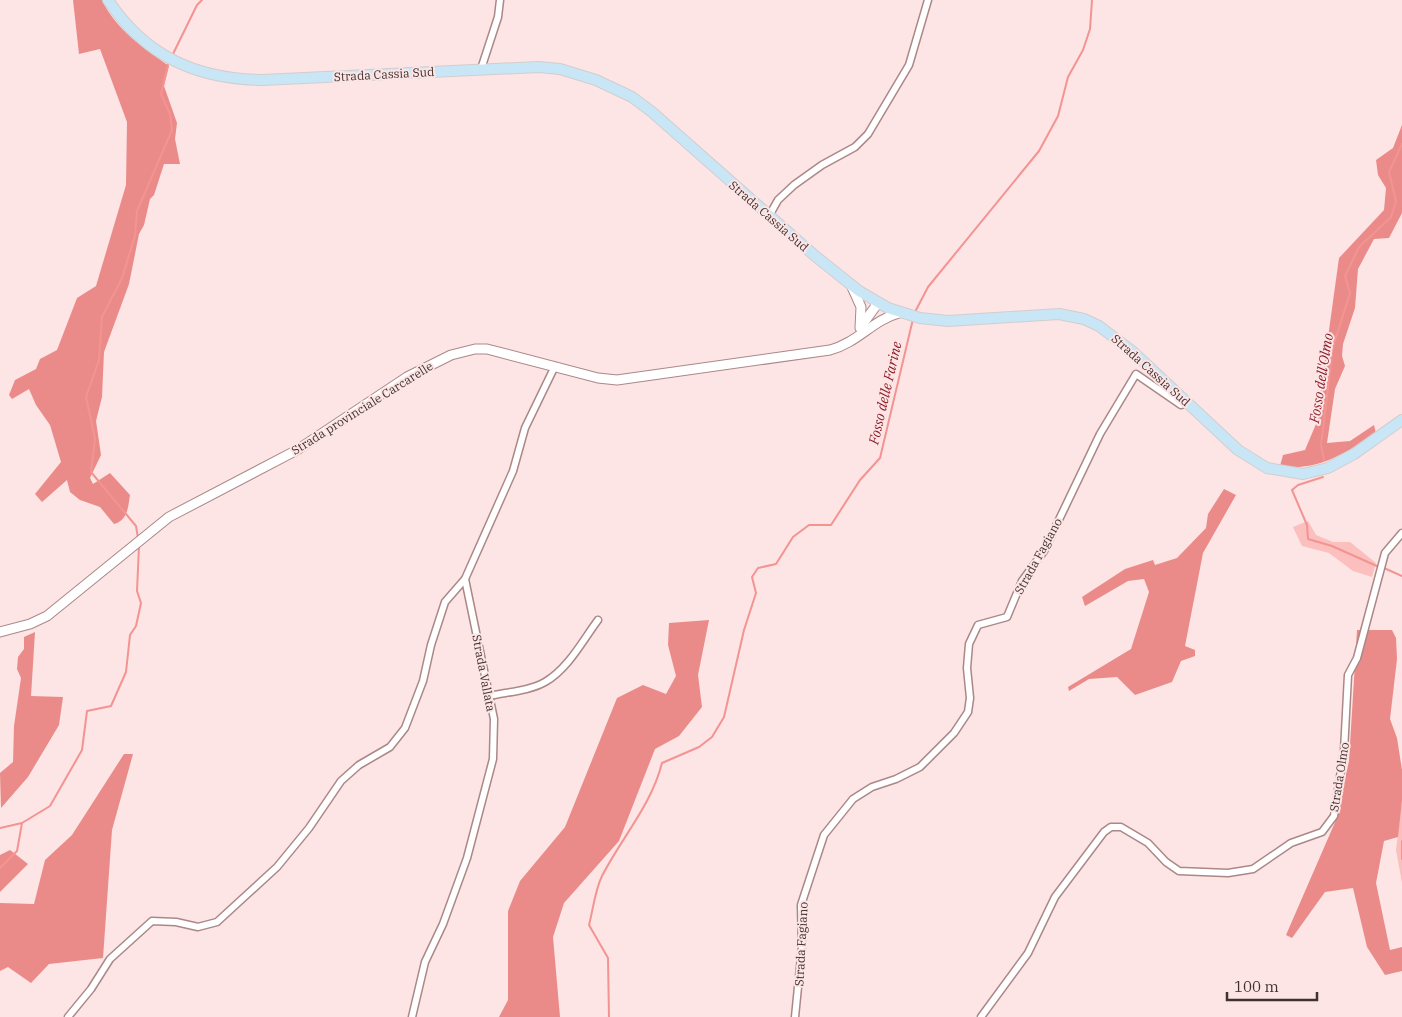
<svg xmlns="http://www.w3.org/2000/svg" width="1402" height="1017" font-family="'IBM Plex Serif',serif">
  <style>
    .green { fill: #fbbfbd }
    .forest { fill: #ea8b8a }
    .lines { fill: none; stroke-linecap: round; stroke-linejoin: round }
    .stream { stroke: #f39392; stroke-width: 2 }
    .street-casing { stroke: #ab8887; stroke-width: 9 }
    .secondary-casing { stroke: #ab8887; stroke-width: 11 }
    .primary-casing { stroke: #d1cece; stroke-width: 12 }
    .street { stroke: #fff; stroke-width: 6 }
    .secondary { stroke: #fff; stroke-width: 9 }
    .primary { stroke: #c9e6f7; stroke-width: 10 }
    .labels { text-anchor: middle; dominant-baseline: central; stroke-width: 4; stroke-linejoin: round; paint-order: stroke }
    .street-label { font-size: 12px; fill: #403231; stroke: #fce5e4 }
    .water-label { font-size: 14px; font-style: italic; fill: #8c1d29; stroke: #fce5e4 }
  </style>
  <rect width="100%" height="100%" fill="#fce5e4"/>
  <g class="green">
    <polygon points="1308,521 1316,535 1333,542 1350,542 1376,563 1372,577 1353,571 1329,553 1302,546 1293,527"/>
    <polygon points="1402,801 1402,883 1396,850"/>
  </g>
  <g class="forest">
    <path d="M73 0H102C116 30 143 47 169 66L164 86 177 123 175 139 180 164H164L154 195 150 199 144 225 139 234 129 284 104 352 102 397 96 421 101 455 90 478 93 484 110 473 130 495C128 507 128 520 114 524L100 507 80 500 70 492 67 480 42 502 35 494 61 462 50 425 36 405 29 389 12 399 9 395 15 380 36 369 40 359 57 350 77 298 96 286 126 185 127 122 100 49 79 54Z"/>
    <path d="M1402 125V213L1389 238 1374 239 1358 269 1355 308 1343 344 1342 356 1345 366 1335 389 1327 443 1350 441 1374 425 1376 433C1346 453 1317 472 1280 466L1283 455 1305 450 1316 424 1339 258 1384 210 1386 188 1378 175 1376 160 1393 148Z"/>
    <polygon points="1224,489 1236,495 1203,553 1185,646 1195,650 1195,656 1181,661 1172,682 1135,695 1117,677 1089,679 1069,691 1068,687 1131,649 1149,592 1144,579 1128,581 1085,606 1082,597 1125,569 1153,560 1155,565 1177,558 1206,528 1208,514"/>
    <polygon points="709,620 698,675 702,707 679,736 655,749 619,841 564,903 553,937 560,1017 499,1017 508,1000 508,911 520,881 565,827 617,698 643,685 666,694 676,676 668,645 669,623"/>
    <polygon points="1357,630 1392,630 1396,638 1397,659 1390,719 1397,738 1402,770 1402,801 1398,837 1384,841 1376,883 1390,950 1402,947 1402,971 1385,975 1367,947 1353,888 1325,892 1292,938 1286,935 1336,820 1349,761"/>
    <polygon points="35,632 31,696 63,697 59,725 28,777 1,808 0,773 13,762 14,726 21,678 17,669 18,657 24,649 24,637"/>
    <polygon points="124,754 133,754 112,830 103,958 49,964 31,983 8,967 0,971 0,903 34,904 45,860 72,835"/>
    <polygon points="10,850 28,864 0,892 0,855"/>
  </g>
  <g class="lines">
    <g class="stream">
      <polyline points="172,56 197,5 202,0"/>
      <polyline points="915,312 928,287 1039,151 1058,116 1068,77 1083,50 1090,29 1092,0"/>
      <polyline points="1324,460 1321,445 1333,347 1350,293 1345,276 1359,247 1391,217 1396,201 1389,172 1402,144"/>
      <polyline points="1323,477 1298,485 1292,490 1307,525 1308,539 1332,546 1379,567"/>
      <polyline points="138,538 136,526 91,472 95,439 86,397 99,360 102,317 122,278 135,236 137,211 172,130 170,114 161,94 168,64"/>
      <polyline points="1384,568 1402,576"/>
      <polyline points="0,828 22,823"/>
      <polyline points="1402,841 1402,859"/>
      <polyline points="0,868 17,851 22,823 50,806 82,750 87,711 111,706 126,672 130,635 136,626 141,603 137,591 139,546"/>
      <path d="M609 1017 608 958 589 925C593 910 595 890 602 876 622 837 651 806 662 763L699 747 712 737 724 717 744 630 756 593 752 577 758 568 776 564 793 537 809 525H831L860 480 880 458 913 319"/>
    </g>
    <g class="street-casing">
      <g id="street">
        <polyline points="481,69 498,17 500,0"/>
        <polyline points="769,216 778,200 794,185 822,165 855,147 868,134 909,65 928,0"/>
        <path d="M489 696C507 692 529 691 545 682 568 669 583 640 598 620"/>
        <polyline points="68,1017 91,989 110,959 152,921 176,922 198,927 217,922 277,867 309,828 341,781 359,765 390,747 405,728 423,681 431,645 445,602 465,579"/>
        <polyline points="412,1017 425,962 443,924 467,858 493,759 494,719 465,579 513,471 525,428 555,366"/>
        <polyline points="795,1017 802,947 801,905 824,835 853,799 872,787 896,779 920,767 954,733 968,712 970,698 967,668 969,644 978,625 1007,617 1022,581 1044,551 1100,434 1136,374 1181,405 1187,403"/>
        <polyline points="981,1017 1028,953 1055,897 1104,832 1111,827 1121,827 1148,843 1166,862 1179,871 1228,873 1253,869 1291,843 1322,832 1334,816 1344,751 1348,675 1357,658 1385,553 1402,533"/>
      </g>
    </g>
    <g class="secondary-casing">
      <g id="secondary">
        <polyline points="852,287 861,307 860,328"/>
        <polyline points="862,325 878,303"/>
        <path d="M0 632 30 624 47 616 169 517 297 450 407 377 451 355 475 349H487L598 378 617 380 830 350C857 343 873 320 899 313"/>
      </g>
    </g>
    <g class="primary-casing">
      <path id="primary" d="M108 0C145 56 196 79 262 80L539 67 560 69 596 80 632 97 652 112 814 255 859 291 888 308 920 318 948 321 1059 314 1084 319 1099 326 1132 351 1238 450 1267 468 1303 474 1328 468 1354 454 1402 420"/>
    </g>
    <use href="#street" class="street"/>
    <use href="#secondary" class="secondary"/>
    <use href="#primary" class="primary"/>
  </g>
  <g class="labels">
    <g class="street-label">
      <text transform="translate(384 74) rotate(-3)">Strada Cassia Sud</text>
      <text transform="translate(769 216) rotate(41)">Strada Cassia Sud</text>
      <text transform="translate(1151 370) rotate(42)">Strada Cassia Sud</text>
      <text transform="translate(362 408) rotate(-32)">Strada provinciale Carcarelle</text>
      <text transform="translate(1038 556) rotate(-61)">Strada Fagiano</text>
      <text transform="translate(484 673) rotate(79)">Strada Vallata</text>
      <text transform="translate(1339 777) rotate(-81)">Strada Olmo</text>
      <text transform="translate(801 944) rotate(-87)">Strada Fagiano</text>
    </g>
    <g class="water-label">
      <text transform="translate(1321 378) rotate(-81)">Fosso dell'Olmo</text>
      <text transform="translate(885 393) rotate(-77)">Fosso delle Farine</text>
    </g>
  </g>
  <path d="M1227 992v8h90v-8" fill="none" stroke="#403231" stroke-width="2.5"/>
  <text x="1234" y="992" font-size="15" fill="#403231" stroke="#fce5e4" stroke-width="4" paint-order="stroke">100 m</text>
</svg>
